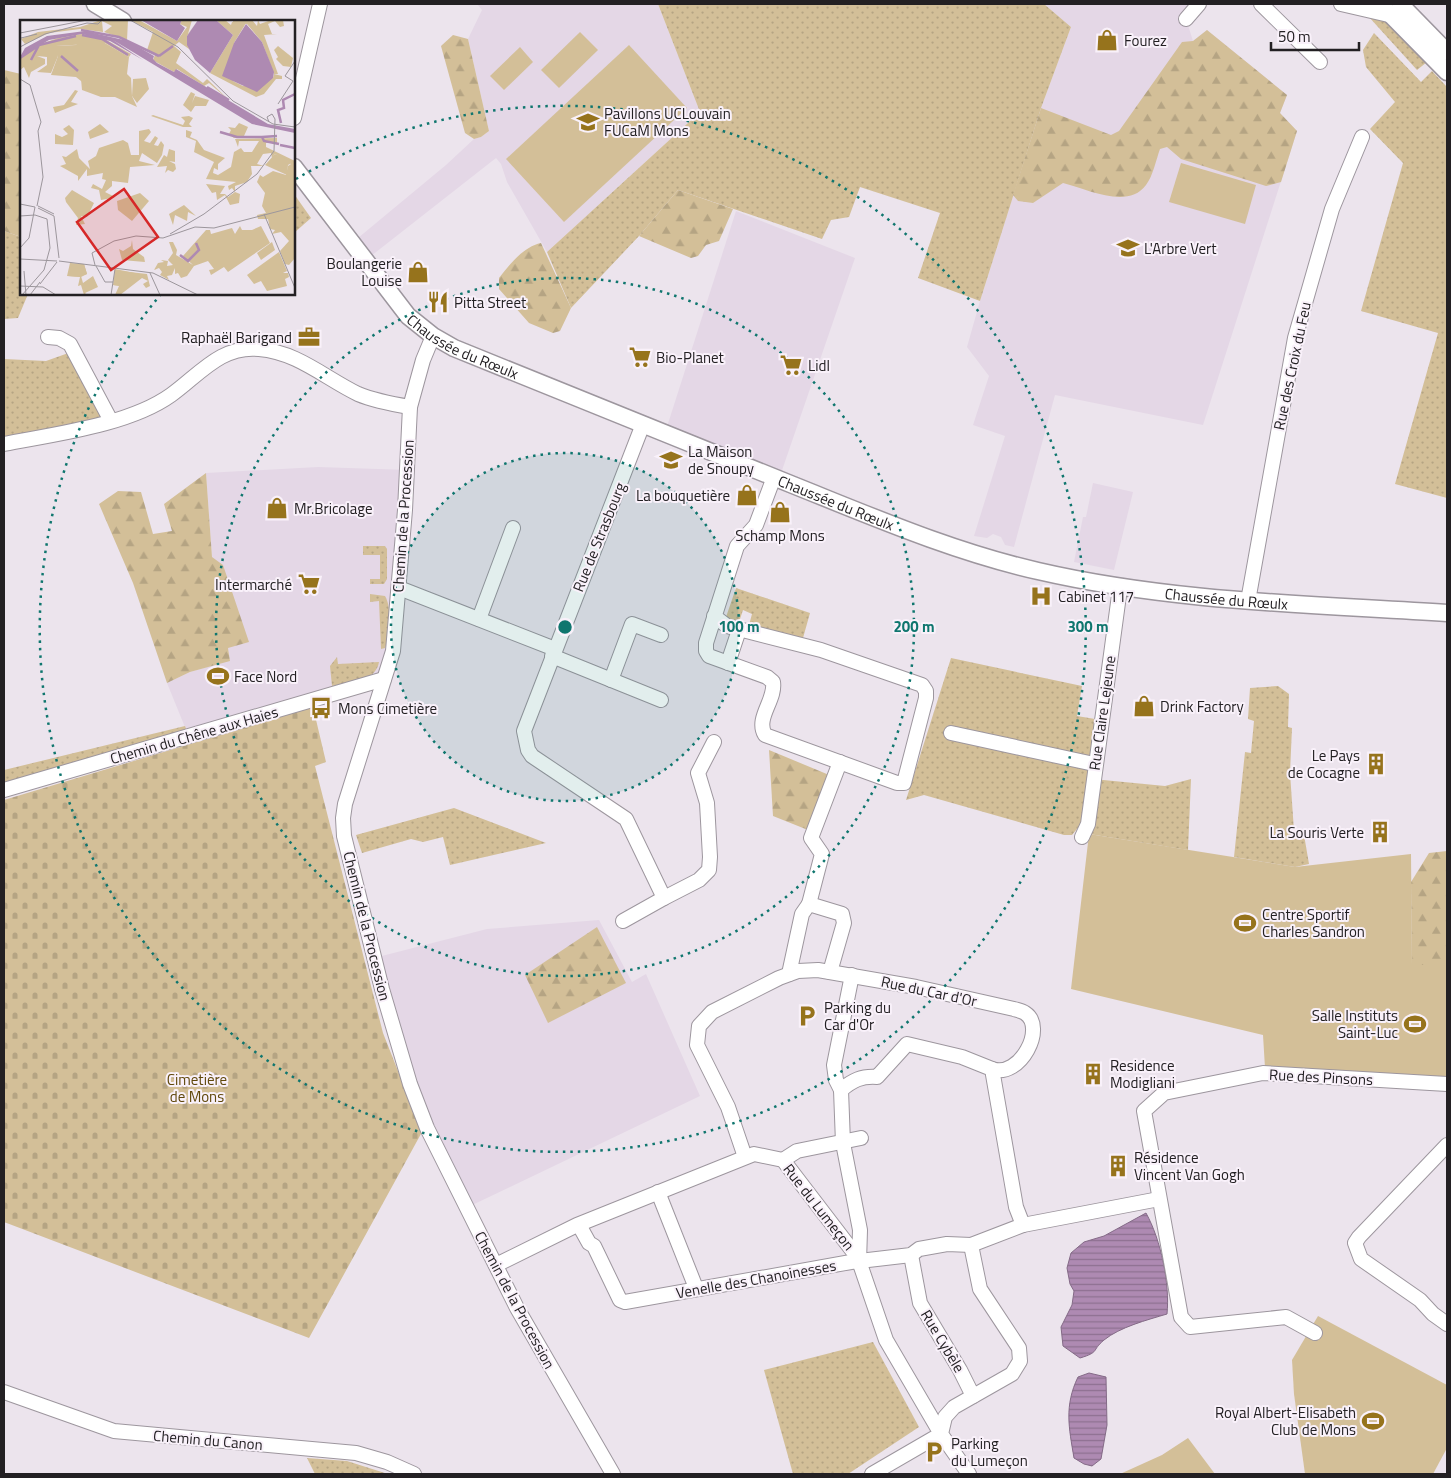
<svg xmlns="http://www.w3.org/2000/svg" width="1451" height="1478" font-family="'Titillium Web',sans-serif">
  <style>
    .built { fill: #e4d7e6 }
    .grass { fill: url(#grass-dots) }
    .forest { fill: url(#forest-firs) }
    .cemetery { fill: url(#cemetery-stones) }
    .pitch { fill: #d3bf98 }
    .water { fill: url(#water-rules); stroke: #846a87 }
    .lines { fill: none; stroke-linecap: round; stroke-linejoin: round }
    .minor-casing { stroke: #9d969e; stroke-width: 16 }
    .major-casing { stroke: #9d969e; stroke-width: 19 }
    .minor { stroke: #fff; stroke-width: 14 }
    .major { stroke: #fff; stroke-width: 16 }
    .ring { fill: none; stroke: #0f766e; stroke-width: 2.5; stroke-dasharray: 2.5 5 }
    .labels { text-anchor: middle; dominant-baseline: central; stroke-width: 4; stroke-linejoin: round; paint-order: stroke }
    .poi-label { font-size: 15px; fill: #232023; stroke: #f9f1fa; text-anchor: start }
    .street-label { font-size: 15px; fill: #232023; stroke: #f9f1fa }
    .park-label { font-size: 15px; fill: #60480b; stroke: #f9f1fa }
    .inset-river { fill: none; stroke: #ae8ab2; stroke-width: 2.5 }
    .inset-road { fill: none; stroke: #9c969c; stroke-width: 1 }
    .view { fill: #d62828; fill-opacity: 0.15; stroke: #d62828; stroke-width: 2.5 }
    .inset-edge { fill: none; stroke: #232023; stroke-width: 2.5 }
    .centre { fill: #0f766e; stroke: #f9f1fa; stroke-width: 2.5 }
    .ring-label { font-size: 15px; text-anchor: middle; font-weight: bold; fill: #0f766e; stroke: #f9f1fa; stroke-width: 4; stroke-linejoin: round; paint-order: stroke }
  </style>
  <defs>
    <pattern id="grass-dots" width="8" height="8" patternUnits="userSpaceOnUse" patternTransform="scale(1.25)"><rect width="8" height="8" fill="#d3bf98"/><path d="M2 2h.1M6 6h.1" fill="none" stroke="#b5a483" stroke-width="1.8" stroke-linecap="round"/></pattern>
    <pattern id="forest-firs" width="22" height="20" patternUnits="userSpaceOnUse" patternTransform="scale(1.25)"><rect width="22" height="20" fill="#d3bf98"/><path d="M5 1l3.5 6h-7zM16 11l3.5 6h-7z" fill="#b5a483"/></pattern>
    <pattern id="cemetery-stones" width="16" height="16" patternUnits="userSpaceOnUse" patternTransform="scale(1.25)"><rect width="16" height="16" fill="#d3bf98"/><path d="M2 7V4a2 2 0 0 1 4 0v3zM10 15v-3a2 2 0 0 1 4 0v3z" fill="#b5a483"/></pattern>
    <pattern id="water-rules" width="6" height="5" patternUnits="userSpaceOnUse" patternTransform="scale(1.25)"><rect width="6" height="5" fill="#ae8ab2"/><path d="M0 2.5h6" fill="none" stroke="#8d7090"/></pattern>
  </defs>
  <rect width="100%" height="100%" fill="#ece4ed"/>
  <g class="built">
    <polygon points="477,4 658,4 700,112 547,252 507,182 501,164 496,158 371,256 358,238 446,165 474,139 481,137 489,131 468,39 482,10"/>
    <polygon points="1044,4 1199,4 1186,19 1193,41 1207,30 1287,95 1280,113 1297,131 1203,425 1055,395 1014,547 1005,545 1001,537 993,534 987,538 974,536 1005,436 973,425 989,376 967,347 980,301 1041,108 1071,27"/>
    <polygon points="736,211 855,258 779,479 665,433"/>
    <polygon points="318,467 408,470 384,679 189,737 167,683 190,672 230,660 212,557 206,473"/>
    <polygon points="1093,483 1133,492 1114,570 1074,562 1083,517 1086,517"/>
    <polygon points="599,920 632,982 646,974 700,1096 466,1208 427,1128 374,958 487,929"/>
  </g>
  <g class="grass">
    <polygon points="658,4 1044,4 1071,27 1041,108 980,301 918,278 940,213 860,187 849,217 831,220 822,239 678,190 639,236 571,308 547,252 700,112"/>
    <polygon points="1369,17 1390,20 1427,62 1417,70"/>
    <polygon points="1374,33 1421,82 1432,71 1447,87 1447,498 1395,484 1438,333 1361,311 1403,163 1370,129 1395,102 1366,67 1363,50"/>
    <polygon points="294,194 311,218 294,233"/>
    <polygon points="4,231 21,237 21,294 28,294 18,318 4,319"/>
    <polygon points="74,351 111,421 4,444 4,359 46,361"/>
    <polygon points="363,546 385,546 387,549 387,579 384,584 370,584 370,579 380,579 380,555 363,555"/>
    <polygon points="736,588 810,613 803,638 749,625 752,614 743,610 739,622 726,617"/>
    <path d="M370 594 385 596C392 607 390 636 385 648L381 649 379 601 370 602Z"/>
    <path d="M337 657 338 664 379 662C376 682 349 682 332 686L330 666Z"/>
    <polygon points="951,658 1082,686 1077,716 1095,719 1081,824 1072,835 1064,835 924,795 906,800"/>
    <polygon points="1278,686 1289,694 1288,727 1292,728 1290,773 1294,831 1303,829 1309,864 1295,867 1234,857 1245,752 1251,753 1254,721 1248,719 1250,688"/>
    <polygon points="185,726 189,737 4,790 4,770"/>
    <polygon points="1093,779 1165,786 1191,779 1188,850 1089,834"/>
    <polygon points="454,808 546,843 450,865 443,837 423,842 411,839 362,853 356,835"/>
    <polygon points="873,1342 919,1427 848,1474 793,1474 764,1370"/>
    <polygon points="307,1458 347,1461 388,1474 315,1474"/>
  </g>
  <g class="forest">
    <path d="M1207 30 1287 95 1280 113 1297 131 1281 182 1266 186 1181 159 1167 147 1160 149C1156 160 1153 176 1146 185 1128 210 1087 189 1063 183L1033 203 1018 201 1013 195 1041 108 1111 135 1119 131 1182 42 1193 41Z"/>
    <polygon points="453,35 468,39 489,131 481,137 474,139 465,133 441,46"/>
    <polygon points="4,70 21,74 21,237 4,231"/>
    <polygon points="678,190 733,209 719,241 706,245 698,256 691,258 639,236"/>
    <path d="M541 243 571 308 560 331 553 333 529 323 499 289V278C510 264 523 247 541 243Z"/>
    <polygon points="206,473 212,557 223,565 249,642 228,648 230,661 190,672 167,683 133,583 99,504 118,491 141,492 153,534 172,531 164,504"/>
    <polygon points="769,750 834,777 818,834 773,816"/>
    <polygon points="1447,851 1447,965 1412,965 1411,882 1429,853"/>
    <polygon points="597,927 626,983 548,1023 525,975"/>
  </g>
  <polygon class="cemetery" points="313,707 326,762 315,766 383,1033 422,1132 309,1338 4,1222 4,800"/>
  <g class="pitch">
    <polygon points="580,32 598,50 559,88 541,70"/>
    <polygon points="629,45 687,108 564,222 506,159"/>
    <polygon points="520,47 533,62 504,90 490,76"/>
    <polygon points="1181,163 1256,185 1245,224 1169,202"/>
    <polygon points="1089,834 1295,867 1411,854 1412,965 1447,965 1447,1088 1265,1068 1263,1035 1071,989"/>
    <polygon points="1318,1316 1447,1385 1447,1448 1433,1474 1305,1474 1294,1394 1292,1360"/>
    <polygon points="1188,1438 1215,1474 1120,1474 1162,1455"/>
  </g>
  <g class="water">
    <path d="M1146 1213C1161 1240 1170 1284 1167 1314 1147 1320 1120 1327 1104 1340 1091 1351 1100 1352 1080 1358L1063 1346 1061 1327 1072 1305 1074 1291 1070 1284 1067 1268 1071 1253 1084 1242 1104 1236Z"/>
    <path d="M1089 1373 1106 1377 1107 1425 1101 1459 1092 1466 1084 1464 1074 1458C1069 1428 1064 1406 1078 1377Z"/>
  </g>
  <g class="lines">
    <g class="minor-casing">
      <g id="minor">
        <polyline points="1261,4 1320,62"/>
        <polyline points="1341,4 1393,16"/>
        <polyline points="1186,19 1199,4"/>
        <polyline points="294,118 320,4"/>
        <polyline points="433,336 423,360 410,407 405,510 393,651 345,804 343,818 344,836 382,989 410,1084 427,1128 517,1308 613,1474"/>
        <polyline points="48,337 59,338 70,344 111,421"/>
        <polyline points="643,424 524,731 528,750 532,756 626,819 664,898 699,880 709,870 710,857 707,803 698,773 714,742"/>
        <path d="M4 444C55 434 129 425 171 395 199 375 221 345 259 349 297 352 325 378 358 394 375 401 392 404 410 407"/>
        <polyline points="399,588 555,649"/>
        <polyline points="1248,601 1295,338 1332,209 1362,137"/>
        <path d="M714 616 727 626 821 650 922 685 926 691V698L904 783H897L765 735C755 718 776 700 773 682L767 677 709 656 706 651V643L737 546 756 525 774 477"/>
        <polyline points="479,619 513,528"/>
        <polyline points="552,656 661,700"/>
        <polyline points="728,663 739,630"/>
        <polyline points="611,680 632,624 661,635"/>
        <polyline points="951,733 1094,764"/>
        <polyline points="4,790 384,679"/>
        <polyline points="1082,837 1088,824 1120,588"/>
        <polyline points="809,904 822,854 811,838 840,762"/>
        <polyline points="623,921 664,898"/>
        <polyline points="789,974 802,914 809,904 842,914 844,923 830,972"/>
        <polyline points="841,1090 836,1080 834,1065 852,975"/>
        <polyline points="1447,1145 1359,1237 1355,1243 1361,1259 1420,1300 1433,1314 1447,1324"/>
        <path d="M745 1157 728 1107 697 1045 699 1026 712 1012 779 978 798 971 818 970 916 987 1014 1009C1017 1010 1022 1011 1025 1013 1047 1027 1020 1079 992 1069"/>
        <polyline points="783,1160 797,1151 861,1138"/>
        <polyline points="658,1192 696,1288"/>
        <polyline points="579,1225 589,1243 594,1246 620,1300 625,1302 851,1262 911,1255 919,1249 947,1244 971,1245 1023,1225 1159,1199"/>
        <polyline points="911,1255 920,1303 960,1370 973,1396"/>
        <path d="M859 1262 860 1230 843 1143 841 1090C853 1080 861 1076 877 1077L907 1044 962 1057 992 1069 1016 1207 1023 1225"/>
        <polyline points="496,1265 577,1225 754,1154 783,1160 858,1258 886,1340 941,1434 872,1474"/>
        <polyline points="1315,1333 1286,1317 1190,1327 1181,1317 1144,1111 1164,1093 1263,1073 1447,1084"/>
        <polyline points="4,1392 114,1431 356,1453 387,1462 414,1474"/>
        <polyline points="969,1474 941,1434 945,1417 954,1407 1012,1374 1020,1361 1019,1348 980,1289 971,1245"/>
      </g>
    </g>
    <g class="major-casing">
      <g id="major">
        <polyline points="95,4 123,21"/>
        <polyline points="1380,4 1447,72"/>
        <polyline points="1400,4 1447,52"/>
        <path id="s1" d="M294 167 408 316 433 336 454 348C567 394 680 440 793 485 873 517 954 552 1038 571 1172 602 1310 604 1447 613"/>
      </g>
    </g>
    <use href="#minor" class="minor"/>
    <use href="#major" class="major"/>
  </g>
  <circle cx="565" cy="627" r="174" fill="#0f766e" fill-opacity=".12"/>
  <g class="ring">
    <circle cx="565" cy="627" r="174"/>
    <circle cx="565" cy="627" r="349"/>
    <path d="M296 179A523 523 0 1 1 161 294"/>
  </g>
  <defs>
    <g id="shop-bare" transform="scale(1.725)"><path d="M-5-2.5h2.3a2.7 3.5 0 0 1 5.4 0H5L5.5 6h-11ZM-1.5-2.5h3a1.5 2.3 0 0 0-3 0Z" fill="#96731c" stroke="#f9f1fa" stroke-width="2.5" paint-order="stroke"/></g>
    <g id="university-bare" transform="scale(1.725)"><path d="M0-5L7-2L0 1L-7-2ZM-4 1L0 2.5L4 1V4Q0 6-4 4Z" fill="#96731c" stroke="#f9f1fa" stroke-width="2.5" paint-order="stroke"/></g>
    <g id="school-bare" transform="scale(1.725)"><path d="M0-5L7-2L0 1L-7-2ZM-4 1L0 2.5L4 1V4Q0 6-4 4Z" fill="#96731c" stroke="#f9f1fa" stroke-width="2.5" paint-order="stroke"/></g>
    <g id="restaurant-bare" transform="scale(1.725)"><path d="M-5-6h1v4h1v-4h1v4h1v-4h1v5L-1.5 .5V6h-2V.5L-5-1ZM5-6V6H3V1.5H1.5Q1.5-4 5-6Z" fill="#96731c" stroke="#f9f1fa" stroke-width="2.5" paint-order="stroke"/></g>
    <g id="office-bare" transform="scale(1.725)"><path d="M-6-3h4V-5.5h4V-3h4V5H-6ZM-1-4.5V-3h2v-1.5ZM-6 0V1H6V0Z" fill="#96731c" stroke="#f9f1fa" stroke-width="2.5" paint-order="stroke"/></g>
    <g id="supermarket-bare" transform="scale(1.725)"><path d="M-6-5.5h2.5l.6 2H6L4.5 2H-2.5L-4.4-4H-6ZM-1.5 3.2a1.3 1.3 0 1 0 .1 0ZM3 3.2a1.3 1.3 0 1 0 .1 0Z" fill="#96731c" stroke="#f9f1fa" stroke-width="2.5" paint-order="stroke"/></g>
    <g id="hospital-bare" transform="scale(1.725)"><path d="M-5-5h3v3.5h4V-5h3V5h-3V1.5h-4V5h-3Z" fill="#96731c" stroke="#f9f1fa" stroke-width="2.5" paint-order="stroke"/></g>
    <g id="stadium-bare" transform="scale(1.725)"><path d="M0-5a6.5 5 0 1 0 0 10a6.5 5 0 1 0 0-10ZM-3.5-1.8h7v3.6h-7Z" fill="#96731c" stroke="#f9f1fa" stroke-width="2.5" paint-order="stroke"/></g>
    <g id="bus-bare" transform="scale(1.725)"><path d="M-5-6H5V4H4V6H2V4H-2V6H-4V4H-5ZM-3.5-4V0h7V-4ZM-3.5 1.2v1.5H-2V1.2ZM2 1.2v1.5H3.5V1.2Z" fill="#96731c" stroke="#f9f1fa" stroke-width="2.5" paint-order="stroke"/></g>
    <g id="building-bare" transform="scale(1.725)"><path d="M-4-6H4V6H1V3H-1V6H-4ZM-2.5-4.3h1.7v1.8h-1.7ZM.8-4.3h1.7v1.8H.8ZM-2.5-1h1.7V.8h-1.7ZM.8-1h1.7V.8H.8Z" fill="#96731c" stroke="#f9f1fa" stroke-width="2.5" paint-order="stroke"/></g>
    <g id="parking-bare" transform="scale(1.725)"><path d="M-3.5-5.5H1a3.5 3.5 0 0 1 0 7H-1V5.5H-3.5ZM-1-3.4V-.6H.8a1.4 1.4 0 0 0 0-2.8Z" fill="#96731c" stroke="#f9f1fa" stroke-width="2.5" paint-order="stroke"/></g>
  </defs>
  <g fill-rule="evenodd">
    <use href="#shop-bare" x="1107" y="40"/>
    <use href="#university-bare" x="588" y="122"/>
    <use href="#school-bare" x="1128" y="248"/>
    <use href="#shop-bare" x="418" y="272"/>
    <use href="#restaurant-bare" x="438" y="302"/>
    <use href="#office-bare" x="309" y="337"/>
    <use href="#supermarket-bare" x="640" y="357"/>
    <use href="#supermarket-bare" x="791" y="365"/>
    <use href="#school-bare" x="671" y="460"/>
    <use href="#shop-bare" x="747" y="495"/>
    <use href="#shop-bare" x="277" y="508"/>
    <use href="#shop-bare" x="780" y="512"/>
    <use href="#supermarket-bare" x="309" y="584"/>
    <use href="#hospital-bare" x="1041" y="596"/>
    <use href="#stadium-bare" x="218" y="676"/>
    <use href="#shop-bare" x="1144" y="706"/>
    <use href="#bus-bare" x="321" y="708"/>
    <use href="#building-bare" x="1376" y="764"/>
    <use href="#building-bare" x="1380" y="832"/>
    <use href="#stadium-bare" x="1245" y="923"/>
    <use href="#parking-bare" x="807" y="1016"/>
    <use href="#stadium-bare" x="1415" y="1024"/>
    <use href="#building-bare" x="1093" y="1074"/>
    <use href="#building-bare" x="1118" y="1166"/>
    <use href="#stadium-bare" x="1373" y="1421"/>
    <use href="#parking-bare" x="934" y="1452"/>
  </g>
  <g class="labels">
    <g class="poi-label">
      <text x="1124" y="40">Fourez</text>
      <text x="604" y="113">Pavillons UCLouvain<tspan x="604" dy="17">FUCaM Mons</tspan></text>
      <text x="1144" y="248">L'Arbre Vert</text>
      <text x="402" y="263" text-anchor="end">Boulangerie<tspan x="402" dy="17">Louise</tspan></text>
      <text x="454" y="302">Pitta Street</text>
      <text x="292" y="337" text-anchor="end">Raphaël Barigand</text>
      <text x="656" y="357">Bio-Planet</text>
      <text x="808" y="365">Lidl</text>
      <text x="688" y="451">La Maison<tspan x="688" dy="17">de Snoupy</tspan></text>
      <text x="730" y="495" text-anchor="end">La bouquetière</text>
      <text x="294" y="508">Mr.Bricolage</text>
      <text x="780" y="535" text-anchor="middle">Schamp Mons</text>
      <text x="292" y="584" text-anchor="end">Intermarché</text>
      <text x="1058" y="596">Cabinet 117</text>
      <text x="234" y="676">Face Nord</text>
      <text x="1160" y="706">Drink Factory</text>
      <text x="338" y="708">Mons Cimetière</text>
      <text x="1360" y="755" text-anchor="end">Le Pays<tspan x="1360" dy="17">de Cocagne</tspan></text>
      <text x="1364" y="832" text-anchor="end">La Souris Verte</text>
      <text x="1262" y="914">Centre Sportif<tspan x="1262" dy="17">Charles Sandron</tspan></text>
      <text x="824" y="1007">Parking du<tspan x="824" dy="17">Car d'Or</tspan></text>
      <text x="1398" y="1015" text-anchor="end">Salle Instituts<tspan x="1398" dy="17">Saint-Luc</tspan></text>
      <text x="1110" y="1065">Residence<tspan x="1110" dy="17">Modigliani</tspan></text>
      <text x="1134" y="1157">Résidence<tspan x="1134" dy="17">Vincent Van Gogh</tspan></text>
      <text x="1356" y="1412" text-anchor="end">Royal Albert-Elisabeth<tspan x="1356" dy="17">Club de Mons</tspan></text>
      <text x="951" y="1443">Parking<tspan x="951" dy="17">du Lumeçon</tspan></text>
    </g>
    <g class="street-label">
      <text stroke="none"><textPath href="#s1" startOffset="251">Chaussée du Rœulx</textPath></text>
      <text transform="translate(1292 366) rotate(-78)">Rue des Croix du Feu</text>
      <text stroke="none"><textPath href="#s1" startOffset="656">Chaussée du Rœulx</textPath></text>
      <text transform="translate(403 516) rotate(-86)">Chemin de la Procession</text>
      <text transform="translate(599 537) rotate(-68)">Rue de Strasbourg</text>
      <text stroke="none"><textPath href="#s1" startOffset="1060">Chaussée du Rœulx</textPath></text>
      <text transform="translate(1102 713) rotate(-82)">Rue Claire Lejeune</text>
      <text transform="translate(194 735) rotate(-16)">Chemin du Chêne aux Haies</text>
      <text transform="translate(367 926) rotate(76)">Chemin de la Procession</text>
      <text transform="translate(929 991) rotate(12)">Rue du Car d'Or</text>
      <text transform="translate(1321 1077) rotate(3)">Rue des Pinsons</text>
      <text transform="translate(819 1207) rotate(52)">Rue du Lumeçon</text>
      <text transform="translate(756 1279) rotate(-10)">Venelle des Chanoinesses</text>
      <text transform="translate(515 1300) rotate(62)">Chemin de la Procession</text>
      <text transform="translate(943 1341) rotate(59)">Rue Cybèle</text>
      <text transform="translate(208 1440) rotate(5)">Chemin du Canon</text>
    </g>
    <g class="park-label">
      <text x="197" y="1079">Cimetière<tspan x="197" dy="17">de Mons</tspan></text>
    </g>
  </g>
  <g transform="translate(20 20)">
    <rect width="275" height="275" fill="#ece4ed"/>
    <path d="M81 0H108L107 20 84 12 92 6 82 1 83 12 60 9 29 13 5 24 1 19 18 12 60 7ZM110 0H119L157 21 167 7 160 4 162 0H172L168 14 178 0 167 16 169 29 159 22 154 26 161 32 156 43 183 63 187 59 210 81 189 63 184 66 157 49 154 52 136 42 133 40 135 35 127 30 133 12ZM196 0H205L211 5 212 2 226 3 214 23 213 61 223 66 253 58 254 54 262 56V59H256L244 74 236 77 190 53 213 15ZM62 14 83 18 111 34 109 37 85 23 36 26 38 36 31 53 17 52 27 45V37L17 36 25 39V44L11 52 9 58 4 47 0 50V37L15 26 38 18ZM258 26 273 38 271 47 263 46 256 39 258 37 254 30ZM61 59 80 73 81 77 62 70ZM55 70 58 71 51 82 58 84 35 93 33 87 44 85ZM171 72 175 74 172 83 175 76 189 80 186 86H175L171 92 163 85ZM80 104 89 112 70 119 68 112ZM49 105 54 110 53 125 35 124V114L42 117 48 114 43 109ZM129 109 131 112 124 121 130 123 135 116 138 118 134 125 138 126 141 121 144 125 142 135 137 143 122 133 119 141 135 145 110 147 108 163 92 161V166L85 172 95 177 92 178 81 180 79 170 71 168 73 164 82 169 86 160 82 159 83 153 67 156V149L58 161V156L40 146 46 144 42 136 46 137 57 129 59 138 70 149 68 141 76 136 79 128 103 120 108 123 111 135H119V111ZM149 129 155 131V142L149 141 155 144 156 149 153 152 148 150 145 153 147 146 137 147 144 135 147 137ZM220 206 222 210H232L241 206 250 223 208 252 204 247 191 255 189 250 194 249 188 241 174 246 167 256 161 258 158 253 155 254V248L152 255 147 256 149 260 140 255 142 252 139 248 134 250 138 243 144 242 141 240 148 241 147 246 153 245 148 240 153 233 149 222H153L157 230 156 235 173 245 163 236 186 210H190L191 214 212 208 215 214ZM112 220 113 229 124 237 125 242 102 240 99 229 103 231 111 226ZM259 232 267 251 263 253H268L269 257 265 259 267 266 247 271 241 261 234 264 227 255Z" fill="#d3bf98"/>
    <path d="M213 0H232L237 6 238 0 240 4 251 0H263L264 6 260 7 255 1 248 4 252 14H257L244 15 258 54H254L242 22 227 4 213 3ZM126 58 129 69 117 83 112 76 113 59ZM133 95 163 105 165 101 161 97 169 96 173 98 169 104 172 107H163L131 96ZM219 103 228 107 224 116 214 118 209 114 211 110 208 107 215 108ZM166 110 172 112 170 117 177 120 184 130 205 138 198 144V150L194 148 193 153 198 155 211 147 214 132 221 128 224 132H232L239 121H219L218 127 215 119 257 118V123H246V127L275 141V238L269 245 265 244 260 231 269 221 261 212 252 214 255 210 250 209 248 199H238L237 195 246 193 242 186 245 173 237 162 240 155 243 157 253 151 266 155 268 146 271 144 255 134 252 138 251 133 243 134 237 144 244 146H231L232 154 227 162 215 166V172L220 174 219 183 210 185 205 175 197 180 196 172 192 173 186 164 205 166 200 174H205L208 177 215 172 212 168 209 170 208 166 216 162 186 159 194 142 174 132 176 121 166 117ZM164 185 176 196 168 192 167 201 155 195 153 205 149 194ZM252 222 255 230 241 240 237 233ZM64 244 67 254 61 256 63 263 73 256 78 267 65 273 67 275H64L61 265 58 266 60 257 48 256ZM101 251 127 254 130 266 126 268 123 264 128 261 122 258 100 275H95L99 266 93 265Z" fill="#d3bf98"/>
    <path d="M120 173 129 181 112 201 98 190 97 181Z" fill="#d3bf98"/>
    <path d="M63 18 83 22 109 37 107 54 111 58 112 76 117 87 95 77H81L56 57 31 55 38 36 34 32 36 26 56 25ZM255 134 273 142 268 145 267 155 245 145ZM50 243 64 244 67 254 61 257 47 256ZM95 249 115 253 117 254 103 266 93 265Z" fill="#d3bf98"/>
    <path d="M52 170 74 183 67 197 61 196 65 204 56 205 58 198 46 182 45 178Z" fill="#d3bf98"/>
    <path d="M121 0H162L160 4 165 8 157 21ZM178 0H196L213 15 190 53 175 40 167 25V16ZM226 4 242 22 254 52 253 58 237 72 202 56 214 23ZM65 11 108 21 134 36 133 39 137 43 154 52 156 49 248 104 275 109V113L232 104 93 20 123 40 90 21 62 14 29 20 0 37 5 28 27 16Z" fill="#ae8ab2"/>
    <path class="inset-river" d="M61 10 99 17 139 36M62 15 82 19 108 35M41 36 58 51M139 36 153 26M0 38 18 26M11 40 19 25 56 16M187 67 209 80M261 103 258 90 264 88 263 80 275 74M200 112 217 117H242L244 121 259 124M242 117 257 116M260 125 275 128M160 235 168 241 179 230 176 223"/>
    <path class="inset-road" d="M110 0 158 27 213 81 253 104 275 107M0 13 67 0M1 18 17 14M0 27 25 14 67 3 78 4 82 0M0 59 10 65 21 102 18 111 23 157 17 186M258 84 273 61 265 56 275 41M0 184 15 187M18 186 34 194M18 188 34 196 39 238M244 194 275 268M0 196 15 195 27 199 30 228 24 250 2 275M150 214 184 194 237 154 254 131 255 99 252 94 247 97 249 102M0 228 9 218 15 187M0 239 37 241M39 241 133 253 178 275M75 245 72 233 94 221 116 216 143 218 175 207 194 208 275 187M76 246 85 262H93M4 251 6 275M130 253 140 275M20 264 37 242M0 266 23 267 36 275M10 275 20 262M91 275 95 249"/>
    <path class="view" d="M104 169 138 217 91 250 57 202Z"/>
    <rect width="275" height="275" class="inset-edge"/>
  </g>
  <circle cx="565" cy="627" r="8" class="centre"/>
  <g class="ring-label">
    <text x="739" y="632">100 m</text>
    <text x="914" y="632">200 m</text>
    <text x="1088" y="632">300 m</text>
  </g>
  <rect width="1451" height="1478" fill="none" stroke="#232023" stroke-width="10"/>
  <path d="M1271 42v8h88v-8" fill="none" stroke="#232023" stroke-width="2.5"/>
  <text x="1278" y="42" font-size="15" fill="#232023" stroke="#f9f1fa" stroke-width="4" paint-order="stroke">50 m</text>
</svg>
